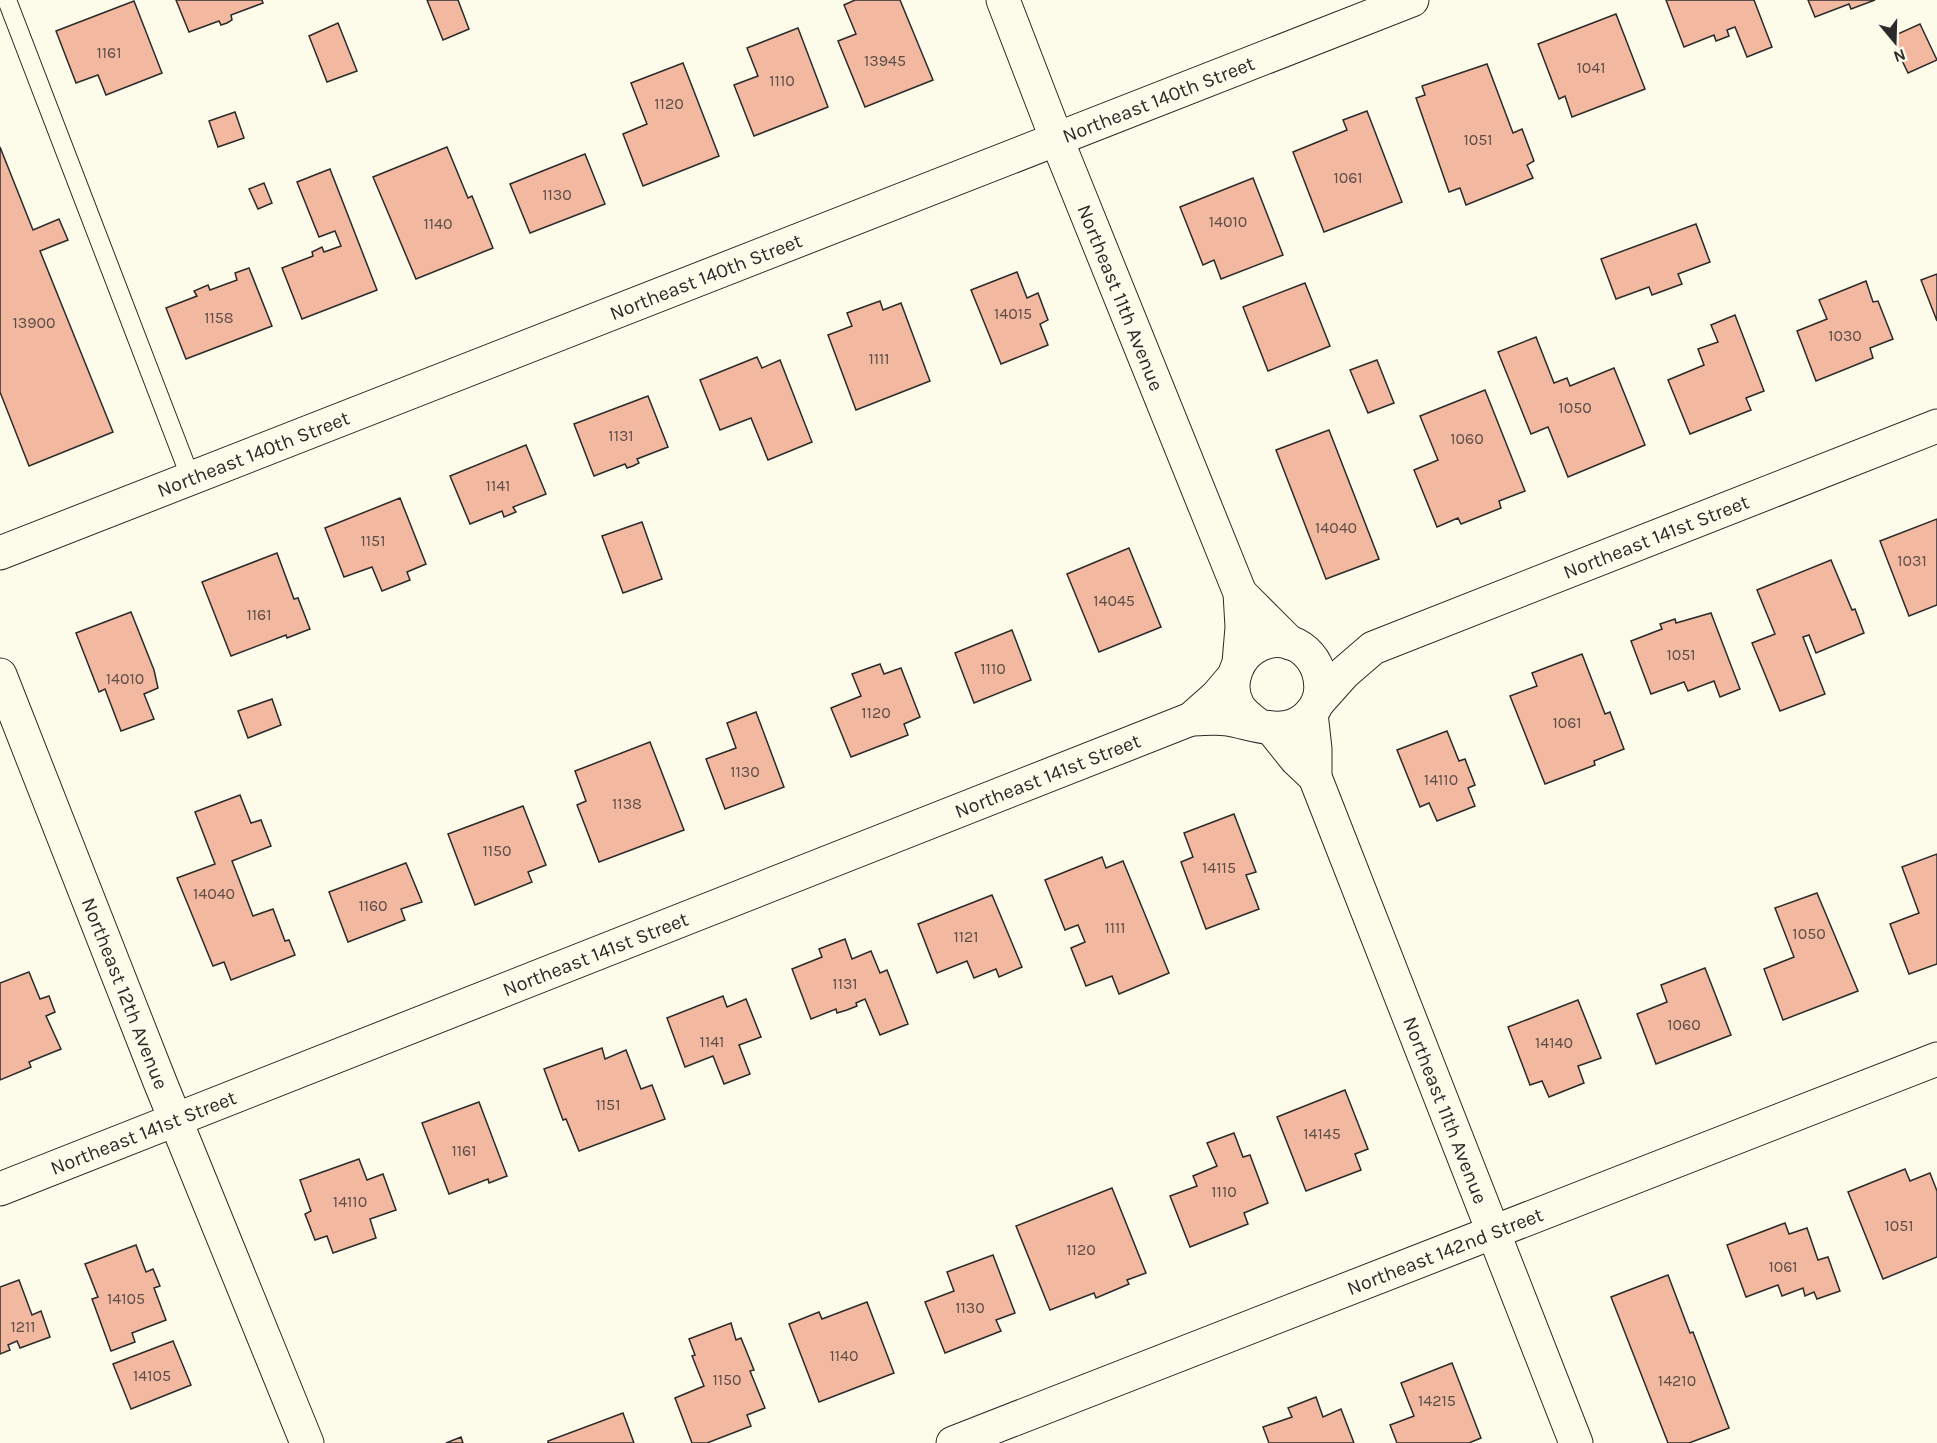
<svg xmlns="http://www.w3.org/2000/svg" width="1937" height="1443" font-family="Karla,sans-serif">
  <style>
    .building { fill: #f2b8a0; stroke: #2b2b2b; stroke-width: 1.5 }
    .lines { fill: none; stroke-linecap: round; stroke-linejoin: round }
    .lane-casing { stroke: #2b2b2b; stroke-width: 20 }
    .street-casing { stroke: #2b2b2b; stroke-width: 35 }
    .secondary-casing { stroke: #2b2b2b; stroke-width: 35 }
    .lane { stroke: #fdfbea; stroke-width: 18 }
    .street { stroke: #fdfbea; stroke-width: 33 }
    .secondary { stroke: #fdfbea; stroke-width: 33 }
    .labels { text-anchor: middle; dominant-baseline: central; stroke-width: 4.5; stroke-linejoin: round; paint-order: stroke }
    .number-label { font-size: 16px; fill: #5d4e48 }
    .street-label { font-size: 20px; fill: #2b2b2b; stroke: #fdfbea }
  </style>
  <rect width="100%" height="100%" fill="#fdfbea"/>
  <g class="building">
    <polygon points="176,0 262,0 263,3 231,15 232,20 227,23 221,25 219,21 189,32"/>
    <polygon points="427,0 458,0 469,29 443,40"/>
    <polygon points="855,0 900,0 933,80 865,107 838,41 856,34 844,5"/>
    <polygon points="1666,0 1754,0 1772,47 1747,57 1735,27 1727,30 1729,36 1716,41 1714,35 1684,47"/>
    <polygon points="1808,0 1875,0 1851,9 1849,4 1815,17"/>
    <polygon points="134,1 162,73 106,95 98,75 76,83 56,31"/>
    <polygon points="1616,14 1645,89 1572,117 1565,96 1559,99 1538,44"/>
    <polygon points="338,23 357,71 327,82 309,36"/>
    <polygon points="1920,24 1937,60 1908,73 1891,37"/>
    <polygon points="798,28 828,107 754,136 734,85 758,76 747,48"/>
    <polygon points="683,63 719,156 643,186 623,134 647,124 631,83"/>
    <polygon points="1487,64 1513,133 1522,129 1534,161 1527,165 1533,178 1466,205 1460,188 1449,192 1416,98 1425,95 1422,86"/>
    <polygon points="1367,111 1402,202 1324,232 1293,152 1347,130 1343,120"/>
    <polygon points="235,112 244,138 218,147 209,121"/>
    <polygon points="0,147 33,230 59,219 68,240 40,251 113,432 29,466 0,392"/>
    <polygon points="447,147 468,198 472,196 493,248 416,279 373,177"/>
    <polygon points="585,154 605,204 530,233 510,184"/>
    <polygon points="330,169 377,290 302,319 282,268 313,256 312,252 322,247 324,252 341,246 335,231 319,237 297,182"/>
    <polygon points="1253,178 1283,255 1221,279 1214,260 1203,265 1180,207"/>
    <polygon points="264,183 272,203 258,209 249,189"/>
    <polygon points="1696,224 1710,262 1678,274 1682,284 1652,295 1649,287 1616,299 1601,259"/>
    <polygon points="249,268 272,326 186,359 166,308 197,296 194,291 208,285 210,290 237,280 235,273"/>
    <polygon points="1017,272 1027,298 1038,293 1048,320 1040,324 1048,345 1001,364 971,290"/>
    <polygon points="1937,274 1937,321 1921,280"/>
    <polygon points="1866,281 1873,302 1878,301 1893,339 1870,348 1873,358 1816,381 1797,331 1827,319 1819,300"/>
    <polygon points="1305,283 1330,346 1268,371 1243,307"/>
    <polygon points="880,301 883,310 901,303 930,381 856,410 828,335 852,326 847,313"/>
    <polygon points="1735,315 1764,391 1746,398 1751,410 1690,434 1668,380 1704,365 1698,349 1718,342 1711,325"/>
    <polygon points="1536,337 1554,383 1567,378 1570,386 1614,368 1645,445 1568,477 1548,427 1531,434 1498,352"/>
    <polygon points="757,357 762,368 780,360 812,442 768,460 751,418 720,430 700,380"/>
    <polygon points="1377,360 1394,403 1368,413 1350,370"/>
    <polygon points="1485,390 1525,491 1499,501 1501,508 1461,524 1458,518 1437,527 1414,470 1438,460 1420,416"/>
    <polygon points="648,396 668,447 637,459 639,463 633,466 627,468 625,464 594,476 574,424"/>
    <polygon points="1329,430 1379,559 1326,579 1276,450"/>
    <polygon points="526,445 546,494 513,507 516,512 504,517 502,511 470,524 450,476"/>
    <polygon points="400,498 426,564 407,572 410,580 382,591 372,567 344,577 325,528"/>
    <polygon points="1937,519 1937,605 1909,616 1880,541"/>
    <polygon points="642,522 662,579 623,593 602,536"/>
    <polygon points="1129,548 1161,627 1099,652 1067,574"/>
    <polygon points="277,553 294,599 298,598 310,629 287,638 286,635 231,656 202,582"/>
    <polygon points="1831,560 1852,610 1855,609 1864,633 1816,653 1809,635 1803,637 1825,694 1780,711 1752,643 1775,634 1757,590"/>
    <polygon points="131,612 154,670 158,688 144,694 154,719 121,731 105,689 99,692 76,633"/>
    <polygon points="1711,613 1740,689 1720,697 1714,681 1688,691 1684,682 1651,694 1631,641 1662,629 1660,624 1675,619 1676,623"/>
    <polygon points="1012,630 1031,680 974,703 955,653"/>
    <polygon points="1582,654 1605,714 1610,712 1624,749 1594,761 1595,765 1545,784 1510,696 1537,686 1532,673"/>
    <polygon points="880,664 884,674 901,668 920,717 904,724 908,735 851,757 831,708 861,696 852,674"/>
    <polygon points="272,699 281,725 248,738 238,711"/>
    <polygon points="756,712 784,787 725,809 706,759 736,748 727,723"/>
    <polygon points="1447,731 1459,761 1465,759 1475,785 1468,788 1475,806 1437,821 1429,803 1420,807 1397,750"/>
    <polygon points="650,742 684,830 599,862 577,805 586,801 575,771"/>
    <polygon points="240,795 251,823 261,820 271,846 232,861 253,916 273,909 285,941 289,940 295,955 231,980 224,962 213,966 177,878 215,864 195,812"/>
    <polygon points="523,806 546,865 528,872 532,882 475,905 448,834"/>
    <polygon points="1234,814 1256,872 1246,875 1259,909 1206,929 1181,862 1193,857 1184,833"/>
    <polygon points="1937,854 1937,964 1909,974 1890,924 1919,913 1902,867"/>
    <polygon points="1102,857 1106,868 1123,861 1169,973 1119,994 1112,976 1086,986 1071,948 1085,942 1078,925 1065,930 1045,880"/>
    <polygon points="406,863 422,902 401,909 405,920 348,942 329,892"/>
    <polygon points="1817,893 1858,991 1783,1020 1764,969 1794,957 1775,908"/>
    <polygon points="992,895 1022,967 999,977 996,969 974,978 967,961 937,973 918,924"/>
    <polygon points="845,939 852,959 871,951 880,973 887,970 908,1024 880,1035 865,999 856,1003 857,1006 847,1010 837,1013 836,1009 811,1019 792,969 822,957 819,949"/>
    <polygon points="1705,968 1731,1035 1656,1064 1637,1014 1667,1002 1661,985"/>
    <polygon points="29,972 40,999 49,996 55,1012 46,1016 61,1049 29,1062 31,1067 0,1080 0,983"/>
    <polygon points="723,996 727,1007 746,999 761,1037 739,1045 750,1074 724,1084 713,1056 685,1067 667,1018"/>
    <polygon points="1578,1000 1601,1058 1578,1066 1584,1083 1549,1097 1542,1081 1530,1085 1508,1027"/>
    <polygon points="602,1048 605,1059 626,1050 641,1089 652,1085 665,1119 579,1151 566,1119 563,1120 544,1069"/>
    <polygon points="1345,1090 1368,1149 1355,1154 1361,1170 1306,1191 1277,1117"/>
    <polygon points="479,1102 507,1176 489,1183 488,1179 449,1194 422,1123"/>
    <polygon points="1234,1133 1243,1157 1250,1155 1268,1203 1244,1213 1248,1224 1190,1247 1170,1196 1197,1186 1193,1176 1217,1166 1207,1143"/>
    <polygon points="359,1159 367,1180 383,1174 396,1210 370,1219 376,1238 333,1253 327,1236 315,1240 305,1214 311,1211 300,1180"/>
    <polygon points="1905,1169 1910,1181 1930,1173 1937,1191 1937,1257 1883,1279 1848,1192"/>
    <polygon points="1112,1188 1146,1273 1127,1280 1129,1284 1096,1298 1094,1293 1050,1310 1016,1226"/>
    <polygon points="1785,1223 1789,1234 1807,1228 1818,1260 1828,1257 1840,1291 1817,1299 1814,1292 1805,1296 1803,1288 1782,1296 1778,1285 1746,1297 1727,1245"/>
    <polygon points="136,1245 146,1272 153,1269 160,1286 154,1288 166,1320 132,1333 135,1342 111,1351 92,1299 98,1297 85,1264"/>
    <polygon points="993,1255 1015,1313 996,1320 1001,1331 945,1353 925,1302 954,1291 947,1272"/>
    <polygon points="1668,1275 1690,1333 1693,1332 1729,1428 1689,1443 1668,1443 1611,1297"/>
    <polygon points="19,1280 32,1315 41,1311 50,1337 20,1348 17,1341 8,1345 10,1350 0,1354 0,1287"/>
    <polygon points="867,1302 894,1373 819,1402 789,1324 819,1312 822,1319"/>
    <polygon points="731,1323 736,1340 741,1338 754,1370 750,1371 765,1408 747,1415 751,1426 707,1443 692,1443 675,1398 704,1386 692,1356 695,1355 689,1339"/>
    <polygon points="173,1341 191,1385 131,1409 113,1364"/>
    <polygon points="1452,1363 1481,1438 1469,1443 1397,1443 1390,1425 1414,1416 1401,1383"/>
    <polygon points="1316,1397 1323,1417 1341,1409 1354,1443 1269,1443 1263,1427 1292,1417 1288,1408"/>
    <polygon points="623,1413 634,1443 548,1443 548,1441"/>
    <polygon points="461,1437 463,1443 446,1443"/>
  </g>
  <g class="lines">
    <g class="lane-casing">
      <polyline id="lane" points="7,0 191,479"/>
    </g>
    <g class="street-casing">
      <g id="street">
        <path id="s1" d="M1003 0 1057 140 1240 593 1242 627 1239 663"/>
        <path id="s2" d="M0 553 1412 0"/>
        <polyline points="1240,593 1290,643"/>
        <path id="s3" d="M1311 713 1315 749V777L1576 1443"/>
        <polyline points="1272,729 1296,759 1315,777"/>
        <path id="s4" d="M953 1443 1937 1059"/>
      </g>
    </g>
    <g class="secondary-casing">
      <g id="secondary">
        <path id="s5" d="M0 675 160 1082 307 1443"/>
        <path id="s6" d="M1319 701 1344 673 1373 648 1937 426"/>
        <path d="M1191 719C1203 719 1216 717 1227 719 1253 723 1284 738 1306 718 1313 712 1318 704 1320 695 1326 661 1295 630 1261 644 1237 654 1226 684 1238 706 1243 714 1250 719 1258 725"/>
        <path id="s7" d="M0 1189 1191 719 1217 696 1234 676"/>
      </g>
    </g>
    <use href="#lane" class="lane"/>
    <use href="#street" class="street"/>
    <use href="#secondary" class="secondary"/>
  </g>
  <g class="labels">
    <g class="number-label">
      <text x="109" y="52">1161</text>
      <text x="885" y="60">13945</text>
      <text x="1591" y="67">1041</text>
      <text x="782" y="80">1110</text>
      <text x="669" y="103">1120</text>
      <text x="1478" y="139">1051</text>
      <text x="1348" y="177">1061</text>
      <text x="557" y="194">1130</text>
      <text x="1228" y="221">14010</text>
      <text x="438" y="223">1140</text>
      <text x="1013" y="313">14015</text>
      <text x="219" y="317">1158</text>
      <text x="34" y="322">13900</text>
      <text x="1845" y="335">1030</text>
      <text x="879" y="358">1111</text>
      <text x="1575" y="407">1050</text>
      <text x="621" y="435">1131</text>
      <text x="1467" y="438">1060</text>
      <text x="498" y="485">1141</text>
      <text x="1336" y="527">14040</text>
      <text x="373" y="540">1151</text>
      <text x="1912" y="560">1031</text>
      <text x="1114" y="600">14045</text>
      <text x="259" y="614">1161</text>
      <text x="1681" y="654">1051</text>
      <text x="993" y="668">1110</text>
      <text x="125" y="678">14010</text>
      <text x="876" y="712">1120</text>
      <text x="1567" y="722">1061</text>
      <text x="745" y="771">1130</text>
      <text x="1441" y="779">14110</text>
      <text x="627" y="803">1138</text>
      <text x="497" y="850">1150</text>
      <text x="1219" y="867">14115</text>
      <text x="214" y="893">14040</text>
      <text x="373" y="905">1160</text>
      <text x="1115" y="927">1111</text>
      <text x="1809" y="933">1050</text>
      <text x="966" y="936">1121</text>
      <text x="845" y="983">1131</text>
      <text x="1684" y="1024">1060</text>
      <text x="712" y="1041">1141</text>
      <text x="1554" y="1042">14140</text>
      <text x="608" y="1104">1151</text>
      <text x="1322" y="1133">14145</text>
      <text x="464" y="1150">1161</text>
      <text x="1224" y="1191">1110</text>
      <text x="350" y="1201">14110</text>
      <text x="1899" y="1225">1051</text>
      <text x="1081" y="1249">1120</text>
      <text x="1783" y="1266">1061</text>
      <text x="126" y="1298">14105</text>
      <text x="970" y="1307">1130</text>
      <text x="23" y="1326">1211</text>
      <text x="844" y="1355">1140</text>
      <text x="152" y="1375">14105</text>
      <text x="727" y="1379">1150</text>
      <text x="1677" y="1380">14210</text>
      <text x="1437" y="1400">14215</text>
    </g>
    <g class="street-label">
      <text stroke="none"><textPath href="#s2" startOffset="1244">Northeast 140th Street</textPath></text>
      <text stroke="none"><textPath href="#s2" startOffset="758">Northeast 140th Street</textPath></text>
      <text stroke="none"><textPath href="#s1" startOffset="320">Northeast 11th Avenue</textPath></text>
      <text stroke="none"><textPath href="#s2" startOffset="272">Northeast 140th Street</textPath></text>
      <text stroke="none"><textPath href="#s6" startOffset="380">Northeast 141st Street</textPath></text>
      <text stroke="none"><textPath href="#s7" startOffset="1126">Northeast 141st Street</textPath></text>
      <text stroke="none"><textPath href="#s7" startOffset="640">Northeast 141st Street</textPath></text>
      <text stroke="none"><textPath href="#s5" startOffset="342">Northeast 12th Avenue</textPath></text>
      <text stroke="none"><textPath href="#s3" startOffset="422">Northeast 11th Avenue</textPath></text>
      <text stroke="none"><textPath href="#s7" startOffset="154">Northeast 141st Street</textPath></text>
      <text stroke="none"><textPath href="#s4" startOffset="528">Northeast 142nd Street</textPath></text>
    </g>
  </g>
  <g transform="translate(1895 42) rotate(161)" stroke="#fdfbea" stroke-width="4.5" paint-order="stroke">
  <path d="M0-4.5L10 22L0 15L-10 22Z" fill="#2b2b2b"/>
  <text y="-9" font-size="16" font-weight="bold" text-anchor="middle" fill="#2b2b2b">N</text>
  </g>
</svg>
